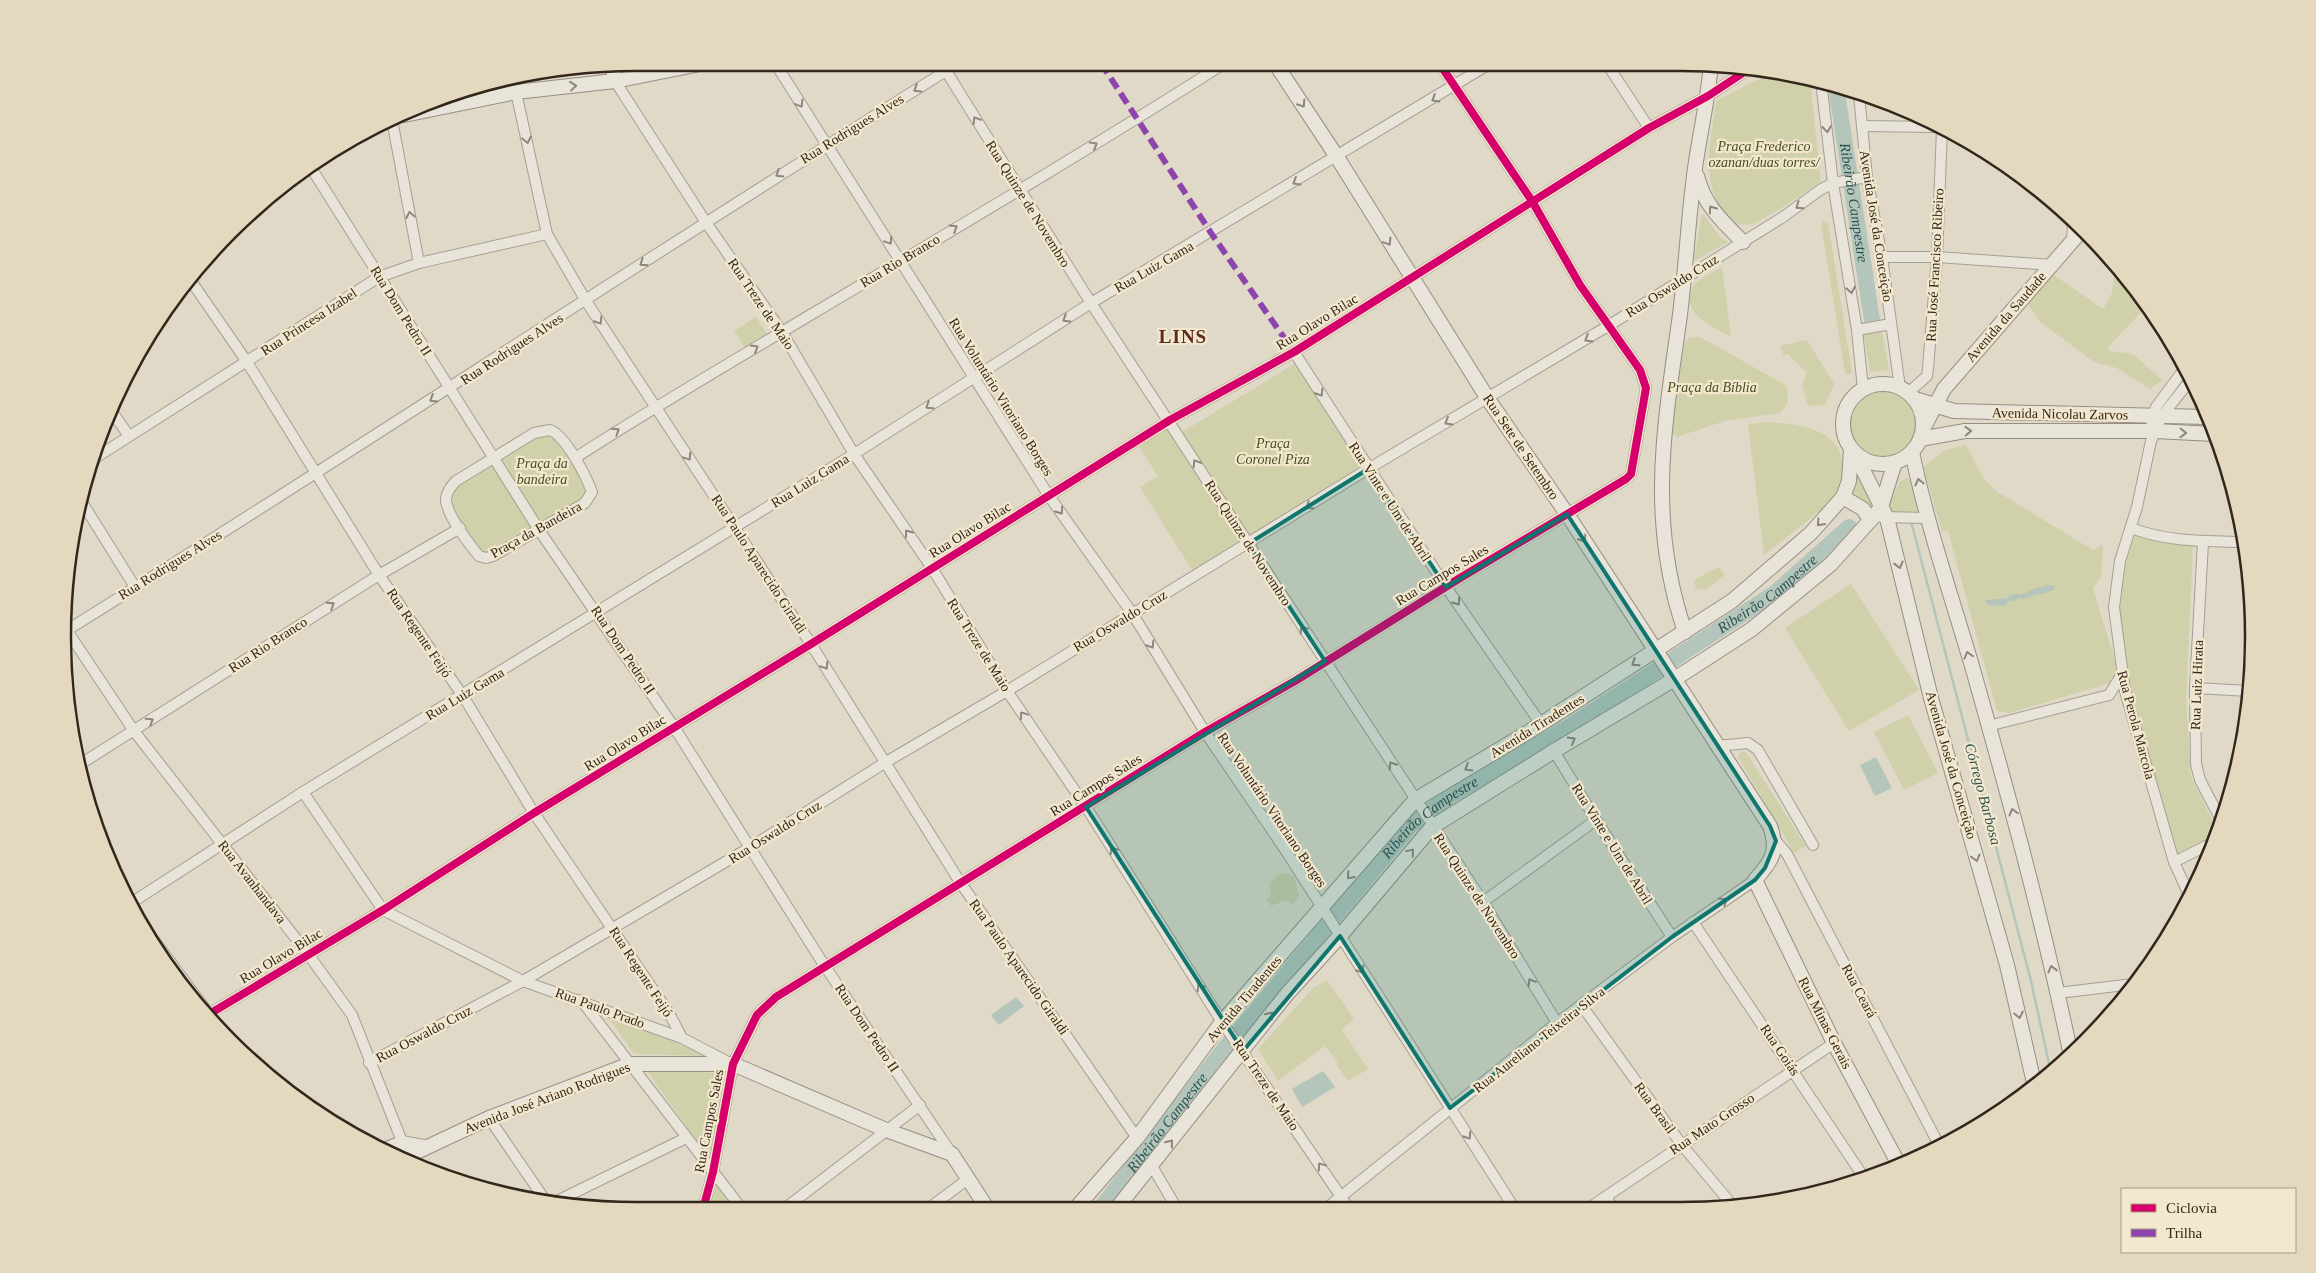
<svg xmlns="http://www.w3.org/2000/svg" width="2316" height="1273" font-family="Georgia,serif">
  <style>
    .green { fill: #d0d0ab }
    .water { fill: #b4c5bb }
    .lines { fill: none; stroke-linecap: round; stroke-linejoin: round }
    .stream { stroke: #b4c5bb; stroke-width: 2.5 }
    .river { stroke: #b4c5bb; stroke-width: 16 }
    .street-casing { stroke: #a59e92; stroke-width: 12 }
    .secondary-casing { stroke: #958e82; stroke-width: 16 }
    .street { stroke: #e9e4da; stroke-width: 10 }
    .secondary { stroke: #e9e4da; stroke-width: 14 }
    .quiet { stroke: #8e44ad; stroke-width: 6; stroke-dasharray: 12 6; stroke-linecap: butt }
    .cycleway-casing { stroke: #f3e8cd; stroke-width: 11 }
    .cycleway { stroke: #d6006c; stroke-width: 8 }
    .oneway { stroke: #8e867b }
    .marked { fill: #0f766e; fill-opacity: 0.2; stroke: #0f766e; stroke-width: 4; stroke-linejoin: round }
    .labels { text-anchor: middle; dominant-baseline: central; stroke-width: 4.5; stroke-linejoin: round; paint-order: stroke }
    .street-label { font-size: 14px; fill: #33271c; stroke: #f3e8cd }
    .park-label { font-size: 14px; font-style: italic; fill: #444f23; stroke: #f3e8cd }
    .water-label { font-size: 15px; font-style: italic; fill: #2b524f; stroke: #f3e8cd }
    .district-label { font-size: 19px; font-weight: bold; letter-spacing: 1px; fill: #5e2a1d; stroke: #f3e8cd }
    .rim { fill: none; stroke: #33271c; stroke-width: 2.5 }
  </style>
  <rect width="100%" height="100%" fill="#e0d9c8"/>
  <g class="green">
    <path d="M1771 73 1810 79 1821 182C1804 192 1768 219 1751 224 1742 226 1733 223 1727 216 1699 185 1711 139 1716 101Z"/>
    <polygon points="1702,213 1721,238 1728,242 1694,261"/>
    <polygon points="1824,220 1828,223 1852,372 1848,375 1845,373 1821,224"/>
    <path d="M1722 267 1731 337C1715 328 1678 313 1693 287 1698 279 1714 272 1722 267Z"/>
    <polygon points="2121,272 2135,287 2147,306 2108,347 2110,351 2133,354 2162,380 2150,389 2117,368 2094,362 2040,322 2027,302 2051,273 2103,309 2112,293 2114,278"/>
    <polygon points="756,317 767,334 745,348 734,331"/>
    <polygon points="1882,332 1889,370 1870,372 1864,335"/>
    <polygon points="1700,337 1787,386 1788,403 1780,413 1725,421 1677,437 1671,432 1682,344 1690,338"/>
    <path d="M1807 340C1816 355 1825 369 1834 384L1825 405 1808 406 1802 385 1807 373 1787 353 1784 356 1780 346Z"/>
    <polygon points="1296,363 1362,469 1248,540 1182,432"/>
    <circle cx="1883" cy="425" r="33"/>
    <path d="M1767 422C1799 424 1846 429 1842 471 1841 480 1839 493 1833 500 1830 505 1823 509 1818 512 1801 527 1782 541 1764 555L1748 424Z"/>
    <polygon points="1171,426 1240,540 1192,570 1140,487 1158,476 1138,445"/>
    <polygon points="550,431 564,444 590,497 540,528 496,459 534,434"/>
    <polygon points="1966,445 1983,478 1996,491 2093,550 2103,545 2101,577 2093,588 2118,671 2113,682 2010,713 1997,711 1948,531 1942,531 1923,467 1945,450"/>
    <path d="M493 461 537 529 486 557C473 542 440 510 450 488Z"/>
    <polygon points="1856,470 1875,504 1872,510 1849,495"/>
    <polygon points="1907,478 1911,479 1924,511 1891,517 1887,509 1899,482"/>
    <polygon points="2136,532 2193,546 2186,699 2191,777 2218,832 2215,839 2178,854 2128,679 2119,610 2120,579"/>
    <polygon points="1719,567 1725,575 1705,590 1696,589 1694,580"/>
    <polygon points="1851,584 1919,690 1849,731 1785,628"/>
    <polygon points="1908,715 1938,773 1904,790 1874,732"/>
    <polygon points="1745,751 1806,846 1794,853 1738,757 1740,752"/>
    <polygon points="1285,873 1294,877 1299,896 1292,905 1286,900 1271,906 1266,900 1271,895 1270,883 1277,876"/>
    <polygon points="1327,980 1354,1019 1342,1030 1368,1069 1348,1081 1336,1064 1338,1061 1325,1046 1278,1081 1258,1049 1313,988"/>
    <polygon points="605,1012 707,1056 634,1054"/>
    <polygon points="647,1071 725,1073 710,1159"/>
    <polygon points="716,1185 734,1209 709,1209"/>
  </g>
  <g class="water">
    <path d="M2048 585H2054L2055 588C2048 595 2032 594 2023 599L2019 598 2015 601 2010 600 2005 606 1988 605 1985 600 2008 598 2013 594H2024L2033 589Z"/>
    <polygon points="1876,757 1892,788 1875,796 1860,765"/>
    <polygon points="1016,997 1024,1006 999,1025 991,1015"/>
    <polygon points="1323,1071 1335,1087 1302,1107 1292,1089"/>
  </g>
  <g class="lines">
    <polyline class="stream" points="1911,521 2031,981 2050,1068"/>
    <g class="river">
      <path id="s1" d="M1836 86 1872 320"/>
      <path id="s2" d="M1101 1208 1225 1048 1411 825 1448 797 1569 727 1775 593 1849 527"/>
    </g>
    <g class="street-casing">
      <g id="street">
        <polyline points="775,63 1049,496 1132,613 1205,732 1286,851 1513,1206"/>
        <polyline points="941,63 1091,303 1483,902 1557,1023"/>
        <polyline points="1607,64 1649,128"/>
        <polyline points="615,81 705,221 782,332 854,454 932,568 1007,691 1086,807 1222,1022 1348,1207"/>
        <polyline points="1821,81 1833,183 1857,330 1863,389"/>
        <polyline points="516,92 547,234 586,301 811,644 960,882 1137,1138"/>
        <polyline points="1859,95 1867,177 1882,257 1900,388"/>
        <polyline points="392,120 419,263"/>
        <polyline points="1862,126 1936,127"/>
        <polyline points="310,166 539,530 674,727 824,965 952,1154"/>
        <polyline points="2072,243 2073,221"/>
        <polyline points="1882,257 1937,257 2052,265"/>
        <polyline points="189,278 247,362 379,575 463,696 534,813 669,1013 682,1038"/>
        <polyline points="1857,330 1891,324"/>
        <polyline points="1294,352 1446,587 1541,724"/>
        <polyline points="1908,393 1927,376 1928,368 1937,257 1942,129"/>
        <polyline points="110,409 129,436"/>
        <polyline points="2151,421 2156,407 2185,368"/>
        <path d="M550 430C566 436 586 476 592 492L585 503 493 556 486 558 479 556C470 545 445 513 446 498 447 491 451 486 456 481L534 433Z"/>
        <path d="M575 458C654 407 735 360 817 311 953 230 1090 149 1225 63"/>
        <polyline points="92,460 379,277 419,263 547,234"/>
        <polyline points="80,499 135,587"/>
        <polyline points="1881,517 1927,518"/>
        <path d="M2131 528C2168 542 2204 541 2243 542"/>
        <polyline points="2203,542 2195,688 2196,764 2200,780 2222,822"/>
        <polyline points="64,626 134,731 308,954 352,1015 405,1149"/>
        <path d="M64 632C364 446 658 249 959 63"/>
        <polyline points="2195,688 2249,691"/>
        <polyline points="1996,724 2109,695 2122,674"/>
        <polyline points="1717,746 1748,743 1758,750 1813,845"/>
        <polyline points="1554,751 1596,820 1672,937"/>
        <polyline points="79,765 379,575 460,528"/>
        <polyline points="303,792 383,910 523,981 682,1038 730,1063"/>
        <polyline points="1776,841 1787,854 1938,1143"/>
        <polyline points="2174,862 2214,842"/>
        <polyline points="2189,895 2174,862 2125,691 2114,607 2120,561 2137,507 2151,441 2162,416 2192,378"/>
        <polyline points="1483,902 1596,820"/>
        <polyline points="131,903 303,792 854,454 1091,303 1491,63"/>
        <polyline points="1693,922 1865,1179"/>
        <polyline points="145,928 221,1030"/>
        <polyline points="2058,993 2133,984"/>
        <polyline points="581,1000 742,1209"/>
        <polyline points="1582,1006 1682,1145 1733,1206"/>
        <polyline points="206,1016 383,910 534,813 811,644 1170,420 1294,352 1649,128 1708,96 1749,69"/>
        <polyline points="369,1063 523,981 749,848 886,762 1007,691 1368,469 1608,326 1783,217 1820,190 1833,183 1867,177"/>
        <polyline points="489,1118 545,1200"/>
        <polyline points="1152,1166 1176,1207"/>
        <polyline points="1606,1197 1612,1206"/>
        <polyline points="555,1202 686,1138"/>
        <polyline points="1592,1206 1834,1043"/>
        <polyline points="1328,1207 1557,1023 1672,937 1755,880"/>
        <polyline points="929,1208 968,1179"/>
        <polyline points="703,1209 713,1172 733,1064 757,1015 776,997 1205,732 1295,681 1460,578 1626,479 1631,474 1646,388 1640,370 1580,285 1532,201 1439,63"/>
        <polyline points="784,1209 920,1105"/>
      </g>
    </g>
    <g class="secondary-casing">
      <g id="secondary">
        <path d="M1275 63 1337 157 1488 399 1567 514 1770 826C1779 851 1772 861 1755 880L1834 1043 1898 1163"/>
        <polyline points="612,65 615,81"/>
        <polyline points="404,115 516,92 615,81 705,63"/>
        <path d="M1697 176C1704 205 1722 221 1743 242"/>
        <circle cx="1883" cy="424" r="40"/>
        <polyline points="1915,399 1954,411 2207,417"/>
        <polyline points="1923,429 1944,389 2082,230"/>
        <polyline points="1920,439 1965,431 2155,431 2214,434"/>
        <polyline points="1854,452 1887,518 1931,698 2007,965 2034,1083"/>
        <path d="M1912 452C1927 525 1951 595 1972 666 2008 794 2043 921 2070 1051"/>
        <polyline points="1843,497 1863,509 1870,520"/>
        <path d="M1685 632C1648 523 1663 433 1679 322 1686 271 1688 219 1695 168 1700 133 1708 99 1711 64"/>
        <polyline points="387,1149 402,1143 424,1147"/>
        <polyline points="406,1157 489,1118 630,1064 733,1064 886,1130 952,1154 987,1208"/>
        <polyline points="1076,1208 1137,1138 1222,1022 1415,800 1530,731 1732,601 1811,533 1843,497 1849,481 1851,449"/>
        <polyline points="1117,1208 1287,994 1340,936 1432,827 1554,751 1673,680 1752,629 1831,564 1875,515 1881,507 1895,462"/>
      </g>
    </g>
    <use href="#street" class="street"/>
    <use href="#secondary" class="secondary"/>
    <polyline class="quiet" points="1101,63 1211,233 1294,352"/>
    <g class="cycleway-casing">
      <g id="cycleway">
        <polyline points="206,1016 383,910 534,813 811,644 1170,420 1294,352 1649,128 1708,96 1749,69"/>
        <polyline points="703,1209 713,1172 733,1064 757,1015 776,997 1205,732 1295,681 1460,578 1626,479 1631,474 1646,388 1640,370 1580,285 1532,201 1439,63"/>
      </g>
    </g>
    <use href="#cycleway" class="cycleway"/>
  </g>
  <defs><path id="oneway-chevron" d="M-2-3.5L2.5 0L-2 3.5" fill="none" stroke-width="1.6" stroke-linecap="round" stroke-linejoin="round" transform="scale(1.25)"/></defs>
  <g class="oneway">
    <use href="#oneway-chevron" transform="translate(573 86) rotate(-6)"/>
    <use href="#oneway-chevron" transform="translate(917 89) rotate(148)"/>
    <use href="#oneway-chevron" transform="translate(1435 99) rotate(149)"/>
    <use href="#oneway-chevron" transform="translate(800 104) rotate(59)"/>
    <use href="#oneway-chevron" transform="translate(1302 104) rotate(57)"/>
    <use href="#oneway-chevron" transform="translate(976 120) rotate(-121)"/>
    <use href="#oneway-chevron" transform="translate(1827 129) rotate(83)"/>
    <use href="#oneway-chevron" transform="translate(527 140) rotate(78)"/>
    <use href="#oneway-chevron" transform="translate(1094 145) rotate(-31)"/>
    <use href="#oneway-chevron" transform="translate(779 174) rotate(148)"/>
    <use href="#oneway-chevron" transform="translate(1296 182) rotate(149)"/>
    <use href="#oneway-chevron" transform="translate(1799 206) rotate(145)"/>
    <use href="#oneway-chevron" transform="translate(1712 209) rotate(-126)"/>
    <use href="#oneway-chevron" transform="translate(410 215) rotate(-101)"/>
    <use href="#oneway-chevron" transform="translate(954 228) rotate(-32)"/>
    <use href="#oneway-chevron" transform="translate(889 241) rotate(56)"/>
    <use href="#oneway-chevron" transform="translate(1388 242) rotate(59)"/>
    <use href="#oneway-chevron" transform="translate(643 263) rotate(146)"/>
    <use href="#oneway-chevron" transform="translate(1851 290) rotate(81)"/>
    <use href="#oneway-chevron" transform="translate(1066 319) rotate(148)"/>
    <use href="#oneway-chevron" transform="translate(599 321) rotate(57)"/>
    <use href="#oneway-chevron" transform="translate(1588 339) rotate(149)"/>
    <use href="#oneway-chevron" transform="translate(755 348) rotate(-30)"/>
    <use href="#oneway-chevron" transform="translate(1320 393) rotate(58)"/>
    <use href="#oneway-chevron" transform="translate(433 399) rotate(148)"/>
    <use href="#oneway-chevron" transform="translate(929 406) rotate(147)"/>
    <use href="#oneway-chevron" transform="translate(1448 422) rotate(149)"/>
    <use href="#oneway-chevron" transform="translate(616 431) rotate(-33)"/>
    <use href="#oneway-chevron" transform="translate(1968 431) rotate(-2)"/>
    <use href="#oneway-chevron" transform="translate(2183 433) rotate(2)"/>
    <use href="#oneway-chevron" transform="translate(688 457) rotate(56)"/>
    <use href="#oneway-chevron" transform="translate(1196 463) rotate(-122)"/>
    <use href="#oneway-chevron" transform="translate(1919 482) rotate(-103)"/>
    <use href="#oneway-chevron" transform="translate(1309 506) rotate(148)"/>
    <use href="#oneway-chevron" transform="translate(1060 511) rotate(55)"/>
    <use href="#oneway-chevron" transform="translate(1820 523) rotate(132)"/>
    <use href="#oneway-chevron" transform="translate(908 533) rotate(-125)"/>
    <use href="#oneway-chevron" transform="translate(1583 539) rotate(57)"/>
    <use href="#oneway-chevron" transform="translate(1899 565) rotate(76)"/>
    <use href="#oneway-chevron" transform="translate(1457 602) rotate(54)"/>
    <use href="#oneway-chevron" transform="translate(331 605) rotate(-33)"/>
    <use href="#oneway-chevron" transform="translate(1303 629) rotate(-123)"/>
    <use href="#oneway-chevron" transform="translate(1151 645) rotate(58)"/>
    <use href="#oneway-chevron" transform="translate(1968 655) rotate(-107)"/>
    <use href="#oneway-chevron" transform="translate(1635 663) rotate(147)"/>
    <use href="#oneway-chevron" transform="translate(825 666) rotate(58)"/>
    <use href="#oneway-chevron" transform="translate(1023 715) rotate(-124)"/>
    <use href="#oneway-chevron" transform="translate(150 721) rotate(-33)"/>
    <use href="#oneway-chevron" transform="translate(1572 740) rotate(-30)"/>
    <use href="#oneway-chevron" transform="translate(1392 765) rotate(-123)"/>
    <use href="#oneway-chevron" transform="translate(1468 768) rotate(149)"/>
    <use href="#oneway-chevron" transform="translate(2013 812) rotate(-105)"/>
    <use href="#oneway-chevron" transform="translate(1113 850) rotate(-122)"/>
    <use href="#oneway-chevron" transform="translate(1411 852) rotate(-50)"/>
    <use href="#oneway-chevron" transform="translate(1976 858) rotate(75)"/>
    <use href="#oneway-chevron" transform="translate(1350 876) rotate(131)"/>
    <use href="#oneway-chevron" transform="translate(1724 901) rotate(-34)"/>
    <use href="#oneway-chevron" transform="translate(2052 969) rotate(-104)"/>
    <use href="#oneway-chevron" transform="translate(1361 970) rotate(57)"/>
    <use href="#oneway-chevron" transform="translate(1531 982) rotate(-121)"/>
    <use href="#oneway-chevron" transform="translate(1200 987) rotate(-122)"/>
    <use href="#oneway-chevron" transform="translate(1270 1015) rotate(-51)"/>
    <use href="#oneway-chevron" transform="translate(2019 1015) rotate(78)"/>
    <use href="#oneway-chevron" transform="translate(1468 1136) rotate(57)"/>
    <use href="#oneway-chevron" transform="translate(1170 1143) rotate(-52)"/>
    <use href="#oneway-chevron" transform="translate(1321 1166) rotate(-124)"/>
  </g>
  <path class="marked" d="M1368 469 1446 587 1567 514 1770 826 1776 841 1765 868 1755 880 1672 937 1450 1108 1340 936 1243 1051 1086 807 1325 661 1248 544Z"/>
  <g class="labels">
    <g class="street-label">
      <text transform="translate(852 129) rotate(-32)">Rua Rodrigues Alves</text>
      <text transform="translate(1028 204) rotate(58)">Rua Quinze de Novembro</text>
      <text transform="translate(1876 226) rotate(81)">Avenida José da Conceição</text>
      <text transform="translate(900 261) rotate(-31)">Rua Rio Branco</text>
      <text transform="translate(1935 265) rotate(-87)">Rua José Francisco Ribeiro</text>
      <text transform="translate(1154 267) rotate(-30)">Rua Luiz Gama</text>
      <text transform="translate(1672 286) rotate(-32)">Rua Oswaldo Cruz</text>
      <text transform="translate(761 304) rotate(56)">Rua Treze de Maio</text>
      <text transform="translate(401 311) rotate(58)">Rua Dom Pedro II</text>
      <text transform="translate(2006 317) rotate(-49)">Avenida da Saudade</text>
      <text transform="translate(309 322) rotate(-33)">Rua Princesa Izabel</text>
      <text transform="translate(1317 322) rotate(-32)">Rua Olavo Bilac</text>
      <text transform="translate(512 349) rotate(-33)">Rua Rodrigues Alves</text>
      <text transform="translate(1001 397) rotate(58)">Rua Voluntário Vitoriano Borges</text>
      <text transform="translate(2060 414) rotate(1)">Avenida Nicolau Zarvos</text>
      <text transform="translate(1521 447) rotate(56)">Rua Sete de Setembro</text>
      <text transform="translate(810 481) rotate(-32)">Rua Luiz Gama</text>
      <text transform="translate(1390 502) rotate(57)">Rua Vinte e Um de Abril</text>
      <text transform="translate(536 530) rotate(-29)">Praça da Bandeira</text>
      <text transform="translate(970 530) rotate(-32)">Rua Olavo Bilac</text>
      <text transform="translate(1248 543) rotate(57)">Rua Quinze de Novembro</text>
      <text transform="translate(759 564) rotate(57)">Rua Paulo Aparecido Giraldi</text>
      <text transform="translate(170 565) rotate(-32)">Rua Rodrigues Alves</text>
      <text transform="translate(1442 575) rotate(-31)">Rua Campos Sales</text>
      <text transform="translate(1120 621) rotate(-31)">Rua Oswaldo Cruz</text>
      <text transform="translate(419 633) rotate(56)">Rua Regente Feijó</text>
      <text transform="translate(268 645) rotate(-33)">Rua Rio Branco</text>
      <text transform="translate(979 645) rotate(58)">Rua Treze de Maio</text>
      <text transform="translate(623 650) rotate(56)">Rua Dom Pedro II</text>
      <text transform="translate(2197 685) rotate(-88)">Rua Luiz Hirata</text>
      <text transform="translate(465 694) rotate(-31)">Rua Luiz Gama</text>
      <text transform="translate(2136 725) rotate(75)">Rua Perola Marcola</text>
      <text transform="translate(1537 726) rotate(-32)">Avenida Tiradentes</text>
      <text transform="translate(625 743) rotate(-32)">Rua Olavo Bilac</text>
      <text transform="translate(1951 765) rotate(74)">Avenida José da Conceição</text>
      <text transform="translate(1096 785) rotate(-32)">Rua Campos Sales</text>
      <text transform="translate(1272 810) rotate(56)">Rua Voluntário Vitoriano Borges</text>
      <text transform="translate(775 832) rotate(-32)">Rua Oswaldo Cruz</text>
      <text transform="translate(1612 844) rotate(58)">Rua Vinte e Um de Abril</text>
      <text transform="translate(252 882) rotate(52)">Rua Avanhandava</text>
      <text transform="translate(1477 896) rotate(57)">Rua Quinze de Novembro</text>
      <text transform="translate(281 956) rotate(-31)">Rua Olavo Bilac</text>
      <text transform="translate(1019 967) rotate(55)">Rua Paulo Aparecido Giraldi</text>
      <text transform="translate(641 972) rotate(57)">Rua Regente Feijó</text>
      <text transform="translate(1859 991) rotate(62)">Rua Ceará</text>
      <text transform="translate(1244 999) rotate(-50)">Avenida Tiradentes</text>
      <text transform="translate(600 1008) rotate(20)">Rua Paulo Prado</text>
      <text transform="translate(1825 1023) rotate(63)">Rua Minas Gerais</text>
      <text transform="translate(867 1028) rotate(56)">Rua Dom Pedro II</text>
      <text transform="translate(424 1034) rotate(-28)">Rua Oswaldo Cruz</text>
      <text transform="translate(1539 1040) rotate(-38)">Rua Aureliano Teixeira Silva</text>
      <text transform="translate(1780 1050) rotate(56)">Rua Goiás</text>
      <text transform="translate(1266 1085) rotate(56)">Rua Treze de Maio</text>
      <text transform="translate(547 1098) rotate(-21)">Avenida José Ariano Rodrigues</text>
      <text transform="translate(1655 1108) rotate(54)">Rua Brasil</text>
      <text transform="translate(709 1121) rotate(-79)">Rua Campos Sales</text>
      <text transform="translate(1712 1124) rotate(-34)">Rua Mato Grosso</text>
    </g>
    <g class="park-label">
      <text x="1764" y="146">Praça Frederico<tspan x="1764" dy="16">ozanan/duas torres/</tspan></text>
      <text x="1712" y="387">Praça da Bíblia</text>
      <text x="1273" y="443">Praça<tspan x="1273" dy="16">Coronel Piza</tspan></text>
      <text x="542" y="463">Praça da<tspan x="542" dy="16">bandeira</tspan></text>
    </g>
    <g class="water-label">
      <text stroke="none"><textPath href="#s1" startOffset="118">Ribeirão Campestre</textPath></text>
      <text stroke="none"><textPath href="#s2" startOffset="918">Ribeirão Campestre</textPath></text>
      <text transform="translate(1983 794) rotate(75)">Córrego Barbosa</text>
      <text stroke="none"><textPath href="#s2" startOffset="512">Ribeirão Campestre</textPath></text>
      <text stroke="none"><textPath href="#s2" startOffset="108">Ribeirão Campestre</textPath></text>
    </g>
    <g class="district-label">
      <text x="1183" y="336">LINS</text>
    </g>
  </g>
  <path d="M0 0H2316V1273H0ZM636 71H1680A565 565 0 0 1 2245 636V637A565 565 0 0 1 1680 1202H636A565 565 0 0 1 71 637V636A565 565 0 0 1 636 71Z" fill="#e4d9bf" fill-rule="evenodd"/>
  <path class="rim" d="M636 71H1680A565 565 0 0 1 2245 636V637A565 565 0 0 1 1680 1202H636A565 565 0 0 1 71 637V636A565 565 0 0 1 636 71Z"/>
  <rect x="2121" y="1188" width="175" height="65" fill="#f3e8cd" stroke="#a69b86"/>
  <rect x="2131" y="1204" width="25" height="8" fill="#d6006c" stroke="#a69b86"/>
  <text x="2166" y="1213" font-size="15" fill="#33271c">Ciclovia</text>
  <rect x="2131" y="1229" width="25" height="8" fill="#8e44ad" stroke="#a69b86"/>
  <text x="2166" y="1238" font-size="15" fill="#33271c">Trilha</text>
</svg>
